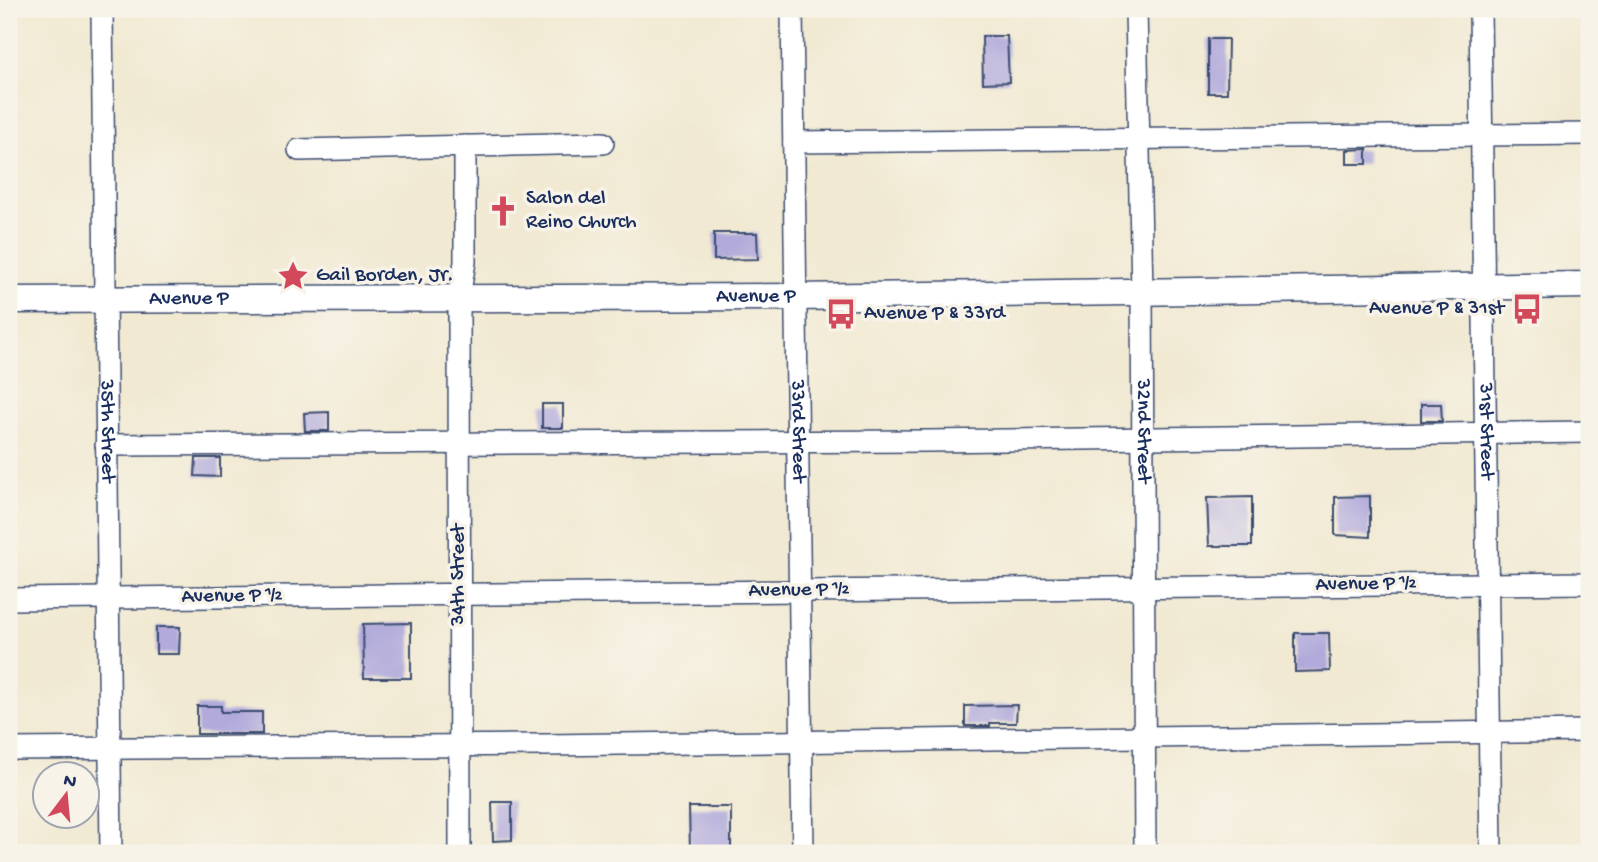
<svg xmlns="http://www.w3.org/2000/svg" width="1598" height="862" font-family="'Gochi Hand',sans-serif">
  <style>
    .building { fill: #b1aadb }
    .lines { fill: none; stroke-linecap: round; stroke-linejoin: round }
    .minor-casing { stroke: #3b4b6f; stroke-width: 24 }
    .major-casing { stroke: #3b4b6f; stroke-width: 29 }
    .minor { stroke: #fff; stroke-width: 21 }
    .major { stroke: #fff; stroke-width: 26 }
    .labels { text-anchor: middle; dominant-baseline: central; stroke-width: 7; stroke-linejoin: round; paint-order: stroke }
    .poi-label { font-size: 21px; fill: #1b2f5e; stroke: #f7f3e8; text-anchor: start }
    .street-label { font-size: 21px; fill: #1b2f5e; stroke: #f7f3e8 }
  </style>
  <rect width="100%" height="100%" fill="#f7f3e8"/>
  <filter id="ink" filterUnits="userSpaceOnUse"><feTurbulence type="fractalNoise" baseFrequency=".0143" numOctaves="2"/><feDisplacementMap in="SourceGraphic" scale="14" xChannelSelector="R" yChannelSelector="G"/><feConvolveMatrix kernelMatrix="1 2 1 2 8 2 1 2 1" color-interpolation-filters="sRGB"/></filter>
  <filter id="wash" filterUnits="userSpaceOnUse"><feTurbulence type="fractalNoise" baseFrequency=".00686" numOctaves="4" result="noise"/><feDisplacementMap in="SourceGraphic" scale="28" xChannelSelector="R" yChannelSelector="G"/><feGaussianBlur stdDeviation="1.57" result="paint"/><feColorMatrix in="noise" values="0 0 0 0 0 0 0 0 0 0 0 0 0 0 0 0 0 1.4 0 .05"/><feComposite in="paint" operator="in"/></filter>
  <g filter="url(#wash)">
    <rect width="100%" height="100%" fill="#f1e9d2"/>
    <g id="blocks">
      <g class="building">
        <polygon points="982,36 1007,36 1009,82 983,83"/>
        <polygon points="1208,39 1228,39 1227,93 1208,93"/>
        <polygon points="1367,149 1367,164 1347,164 1347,150"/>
        <polygon points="714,233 757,233 758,259 714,260"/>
        <rect x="542" y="404" width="21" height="24"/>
        <polygon points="1421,404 1441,404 1442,421 1421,421"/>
        <polygon points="329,412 329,431 305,431 304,413"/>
        <polygon points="196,458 220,458 220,477 195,476"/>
        <polygon points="1370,496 1370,537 1335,535 1335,497"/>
        <polygon points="1252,497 1252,546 1209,546 1207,498"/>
        <polygon points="411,623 411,678 364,678 363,624"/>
        <polygon points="156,627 180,627 179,654 156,654"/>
        <polygon points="1295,633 1329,633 1330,671 1295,672"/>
        <polygon points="1017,705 1016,723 990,723 990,726 965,726 965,706"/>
        <polygon points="197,706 221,706 221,712 262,712 262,734 197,734"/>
        <polygon points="492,802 512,802 512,840 493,841"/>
        <polygon points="689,807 731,807 731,850 690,850"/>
      </g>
    </g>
  </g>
  <g filter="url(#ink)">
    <use href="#blocks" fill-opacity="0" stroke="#3b4b6f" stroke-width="2"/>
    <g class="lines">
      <g class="minor-casing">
        <g id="minor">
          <path id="s1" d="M102 9 111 853"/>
          <path id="s2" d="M792 9 803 853"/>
          <path id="s3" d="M1136 9 1142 292 1145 853"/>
          <path id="s4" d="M1480 9 1491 853"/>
          <polyline points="794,142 1589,134"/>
          <polyline points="299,150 603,143"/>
          <polyline points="106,445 929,441 1589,432"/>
          <polyline points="9,599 1589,583"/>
          <polyline points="9,749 545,745 1589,731"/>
          <polyline points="460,853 459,297 465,262 465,146"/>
        </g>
      </g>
      <g class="major-casing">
        <g id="major">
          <path id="s5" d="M9 300 796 297 1589 285"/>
        </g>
      </g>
      <use href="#minor" class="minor"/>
      <use href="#major" class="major"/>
    </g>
  </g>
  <defs>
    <g id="church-bare" transform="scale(2.415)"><path d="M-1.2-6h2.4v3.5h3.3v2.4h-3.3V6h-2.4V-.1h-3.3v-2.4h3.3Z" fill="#d1495b" stroke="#f7f3e8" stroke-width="2.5" paint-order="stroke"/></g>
    <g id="sight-bare" transform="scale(2.415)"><path d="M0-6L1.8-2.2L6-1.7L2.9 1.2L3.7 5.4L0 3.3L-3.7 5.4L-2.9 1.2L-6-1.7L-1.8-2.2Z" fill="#d1495b" stroke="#f7f3e8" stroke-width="2.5" paint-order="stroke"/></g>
    <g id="bus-bare" transform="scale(2.415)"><path d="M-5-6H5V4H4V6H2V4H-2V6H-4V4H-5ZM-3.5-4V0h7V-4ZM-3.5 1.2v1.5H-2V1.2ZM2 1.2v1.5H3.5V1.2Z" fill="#d1495b" stroke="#f7f3e8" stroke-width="2.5" paint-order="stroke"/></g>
  </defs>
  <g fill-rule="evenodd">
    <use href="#church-bare" x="503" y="211"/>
    <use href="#sight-bare" x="293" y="276"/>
    <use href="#bus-bare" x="1527" y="309"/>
    <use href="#bus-bare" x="841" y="314"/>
  </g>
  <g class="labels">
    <g class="poi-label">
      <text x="526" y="199">Salon del<tspan x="526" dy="24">Reino Church</tspan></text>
      <text x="316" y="276">Gail Borden, Jr.</text>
      <text x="1504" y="309" text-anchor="end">Avenue P &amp; 31st</text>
      <text x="864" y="314">Avenue P &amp; 33rd</text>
    </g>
    <g class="street-label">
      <text stroke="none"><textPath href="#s5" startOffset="747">Avenue P</textPath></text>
      <text stroke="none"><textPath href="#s5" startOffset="180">Avenue P</textPath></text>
      <text stroke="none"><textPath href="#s1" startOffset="422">35th Street</textPath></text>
      <text stroke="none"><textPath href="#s2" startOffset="422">33rd Street</textPath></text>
      <text stroke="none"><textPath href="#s3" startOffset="422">32nd Street</textPath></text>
      <text stroke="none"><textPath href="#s4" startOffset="422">31st Street</textPath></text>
      <text transform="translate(459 575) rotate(-90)">34th Street</text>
      <text transform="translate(1366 585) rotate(-1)">Avenue P ½</text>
      <text transform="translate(799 591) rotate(-1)">Avenue P ½</text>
      <text transform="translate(232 597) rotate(-1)">Avenue P ½</text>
    </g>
  </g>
  <rect width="1598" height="862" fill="none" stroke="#f7f3e8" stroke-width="35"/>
  <g transform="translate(66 795) rotate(16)"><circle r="33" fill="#f7f3e8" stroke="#9fa5b1" stroke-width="2"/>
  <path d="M0-5L12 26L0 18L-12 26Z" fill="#d1495b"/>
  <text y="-10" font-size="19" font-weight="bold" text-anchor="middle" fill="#1b2f5e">N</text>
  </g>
</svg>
